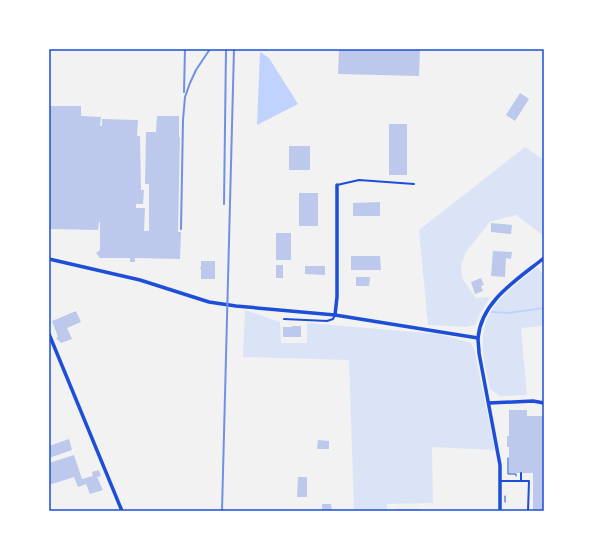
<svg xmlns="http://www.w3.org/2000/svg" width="593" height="560" font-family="'IBM Plex Sans',sans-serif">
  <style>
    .green { fill: #dbe4f7 }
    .water { fill: #bfd3fe }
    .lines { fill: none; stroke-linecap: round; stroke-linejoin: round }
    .stream { stroke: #bfd3fe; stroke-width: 2 }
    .building { fill: #bdc9ec }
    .path { stroke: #1d4ed8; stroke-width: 1 }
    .service { stroke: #1d4ed8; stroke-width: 2 }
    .minor { stroke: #1d4ed8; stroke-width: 3.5 }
    .rail { stroke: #7290e2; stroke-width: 2 }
    .neatline { fill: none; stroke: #1d4ed8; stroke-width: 1.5 }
  </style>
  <rect width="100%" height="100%" fill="#f2f2f2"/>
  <g class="green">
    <polygon points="525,147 544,160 544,236 516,215 490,222 466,252 461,266 462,278 476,298 490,297 481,312 475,325 466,327 428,325 419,230"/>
    <path d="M537 267 544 275V326L521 328 527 395 500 396 490 389C488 377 483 363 483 350 480 308 508 291 537 267Z"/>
    <polygon points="245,310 280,322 281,343 307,343 307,323 439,334 471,343 474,349 495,450 432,447 433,503 387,504 387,511 354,511 349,360 243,357"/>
  </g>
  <polygon class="water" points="260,52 269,58 298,104 257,125"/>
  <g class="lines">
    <polyline class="stream" points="492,312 508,313 544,308"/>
  </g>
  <g class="building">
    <polygon points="339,49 420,49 419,76 338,74"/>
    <polygon points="520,93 529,99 515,121 506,115"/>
    <polygon points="49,106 81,106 81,116 101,117 100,126 102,126 102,119 138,120 137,136 140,136 141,190 144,190 143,204 136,204 136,208 145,208 144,231 149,231 149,184 145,184 146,132 156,132 157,116 179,116 179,137 180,137 178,232 181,232 180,259 135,258 135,262 130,262 130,258 100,258 96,253 100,250 100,222 99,222 98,230 49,229"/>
    <rect x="389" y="124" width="18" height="51"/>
    <rect x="289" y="146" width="21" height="24"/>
    <rect x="299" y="193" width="19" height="33"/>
    <polygon points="380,202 380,216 353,216 353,203"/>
    <polygon points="491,223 512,225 511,234 491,232"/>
    <rect x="276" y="233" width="15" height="27"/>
    <polygon points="493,251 512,252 511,259 506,258 505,277 491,276"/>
    <polygon points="351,256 380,256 381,270 351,270"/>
    <polygon points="201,261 215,261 215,279 201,279 201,270 200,268 201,267"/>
    <rect x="276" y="265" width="7" height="13"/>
    <polygon points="305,266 325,266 325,275 305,274"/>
    <polygon points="356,277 370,277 369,286 356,286"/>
    <polygon points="481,278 484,285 481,286 483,291 475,294 471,282"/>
    <polygon points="76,311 81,322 67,328 72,339 61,343 56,338 58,337 52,321"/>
    <polygon points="292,326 301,326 301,337 283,337 283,327 292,327"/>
    <polygon points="509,410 527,410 527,416 544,416 544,511 533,511 533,473 509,473 509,447 507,447 507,436 509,436"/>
    <polygon points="69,439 72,450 49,458 49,446"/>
    <polygon points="318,440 329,441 329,449 317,449"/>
    <polygon points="74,455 82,479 93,476 92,472 99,470 101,476 97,477 103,490 90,494 86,484 78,487 74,477 49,485 49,463"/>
    <polygon points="298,477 307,477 307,497 297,497"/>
    <polygon points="322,504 331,504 332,511 322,511"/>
    <rect x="397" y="509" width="22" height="2"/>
  </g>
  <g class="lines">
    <g class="path">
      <polyline points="508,458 508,474 516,474 516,476"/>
      <polyline points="505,496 505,502"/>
    </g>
    <g class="service">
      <polyline points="337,185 359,180 414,184"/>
      <polyline points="284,319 327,321 333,319 335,315"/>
      <polyline points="500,481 529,481 528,511"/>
      <polyline points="521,481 521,473"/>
    </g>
    <g class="minor">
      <polyline points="49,259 140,280 209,302 236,306 335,315 478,338"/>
      <polyline points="335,315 337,297 337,185"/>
      <polyline points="49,334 122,511"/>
      <polyline points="489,403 533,401 544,403"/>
      <path d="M500 511V465L479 353C479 348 478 343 478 338 481 301 518 279 544 258"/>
    </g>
    <g class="rail">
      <polyline points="184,92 185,49"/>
      <polyline points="224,204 226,49"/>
      <polyline points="181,229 183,120 185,97 190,83 196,70 210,49"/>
      <polyline points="222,511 234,49"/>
    </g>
  </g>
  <rect width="593" height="560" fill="none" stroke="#ffffff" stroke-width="100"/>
  <rect x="50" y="50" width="493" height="460" class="neatline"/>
</svg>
